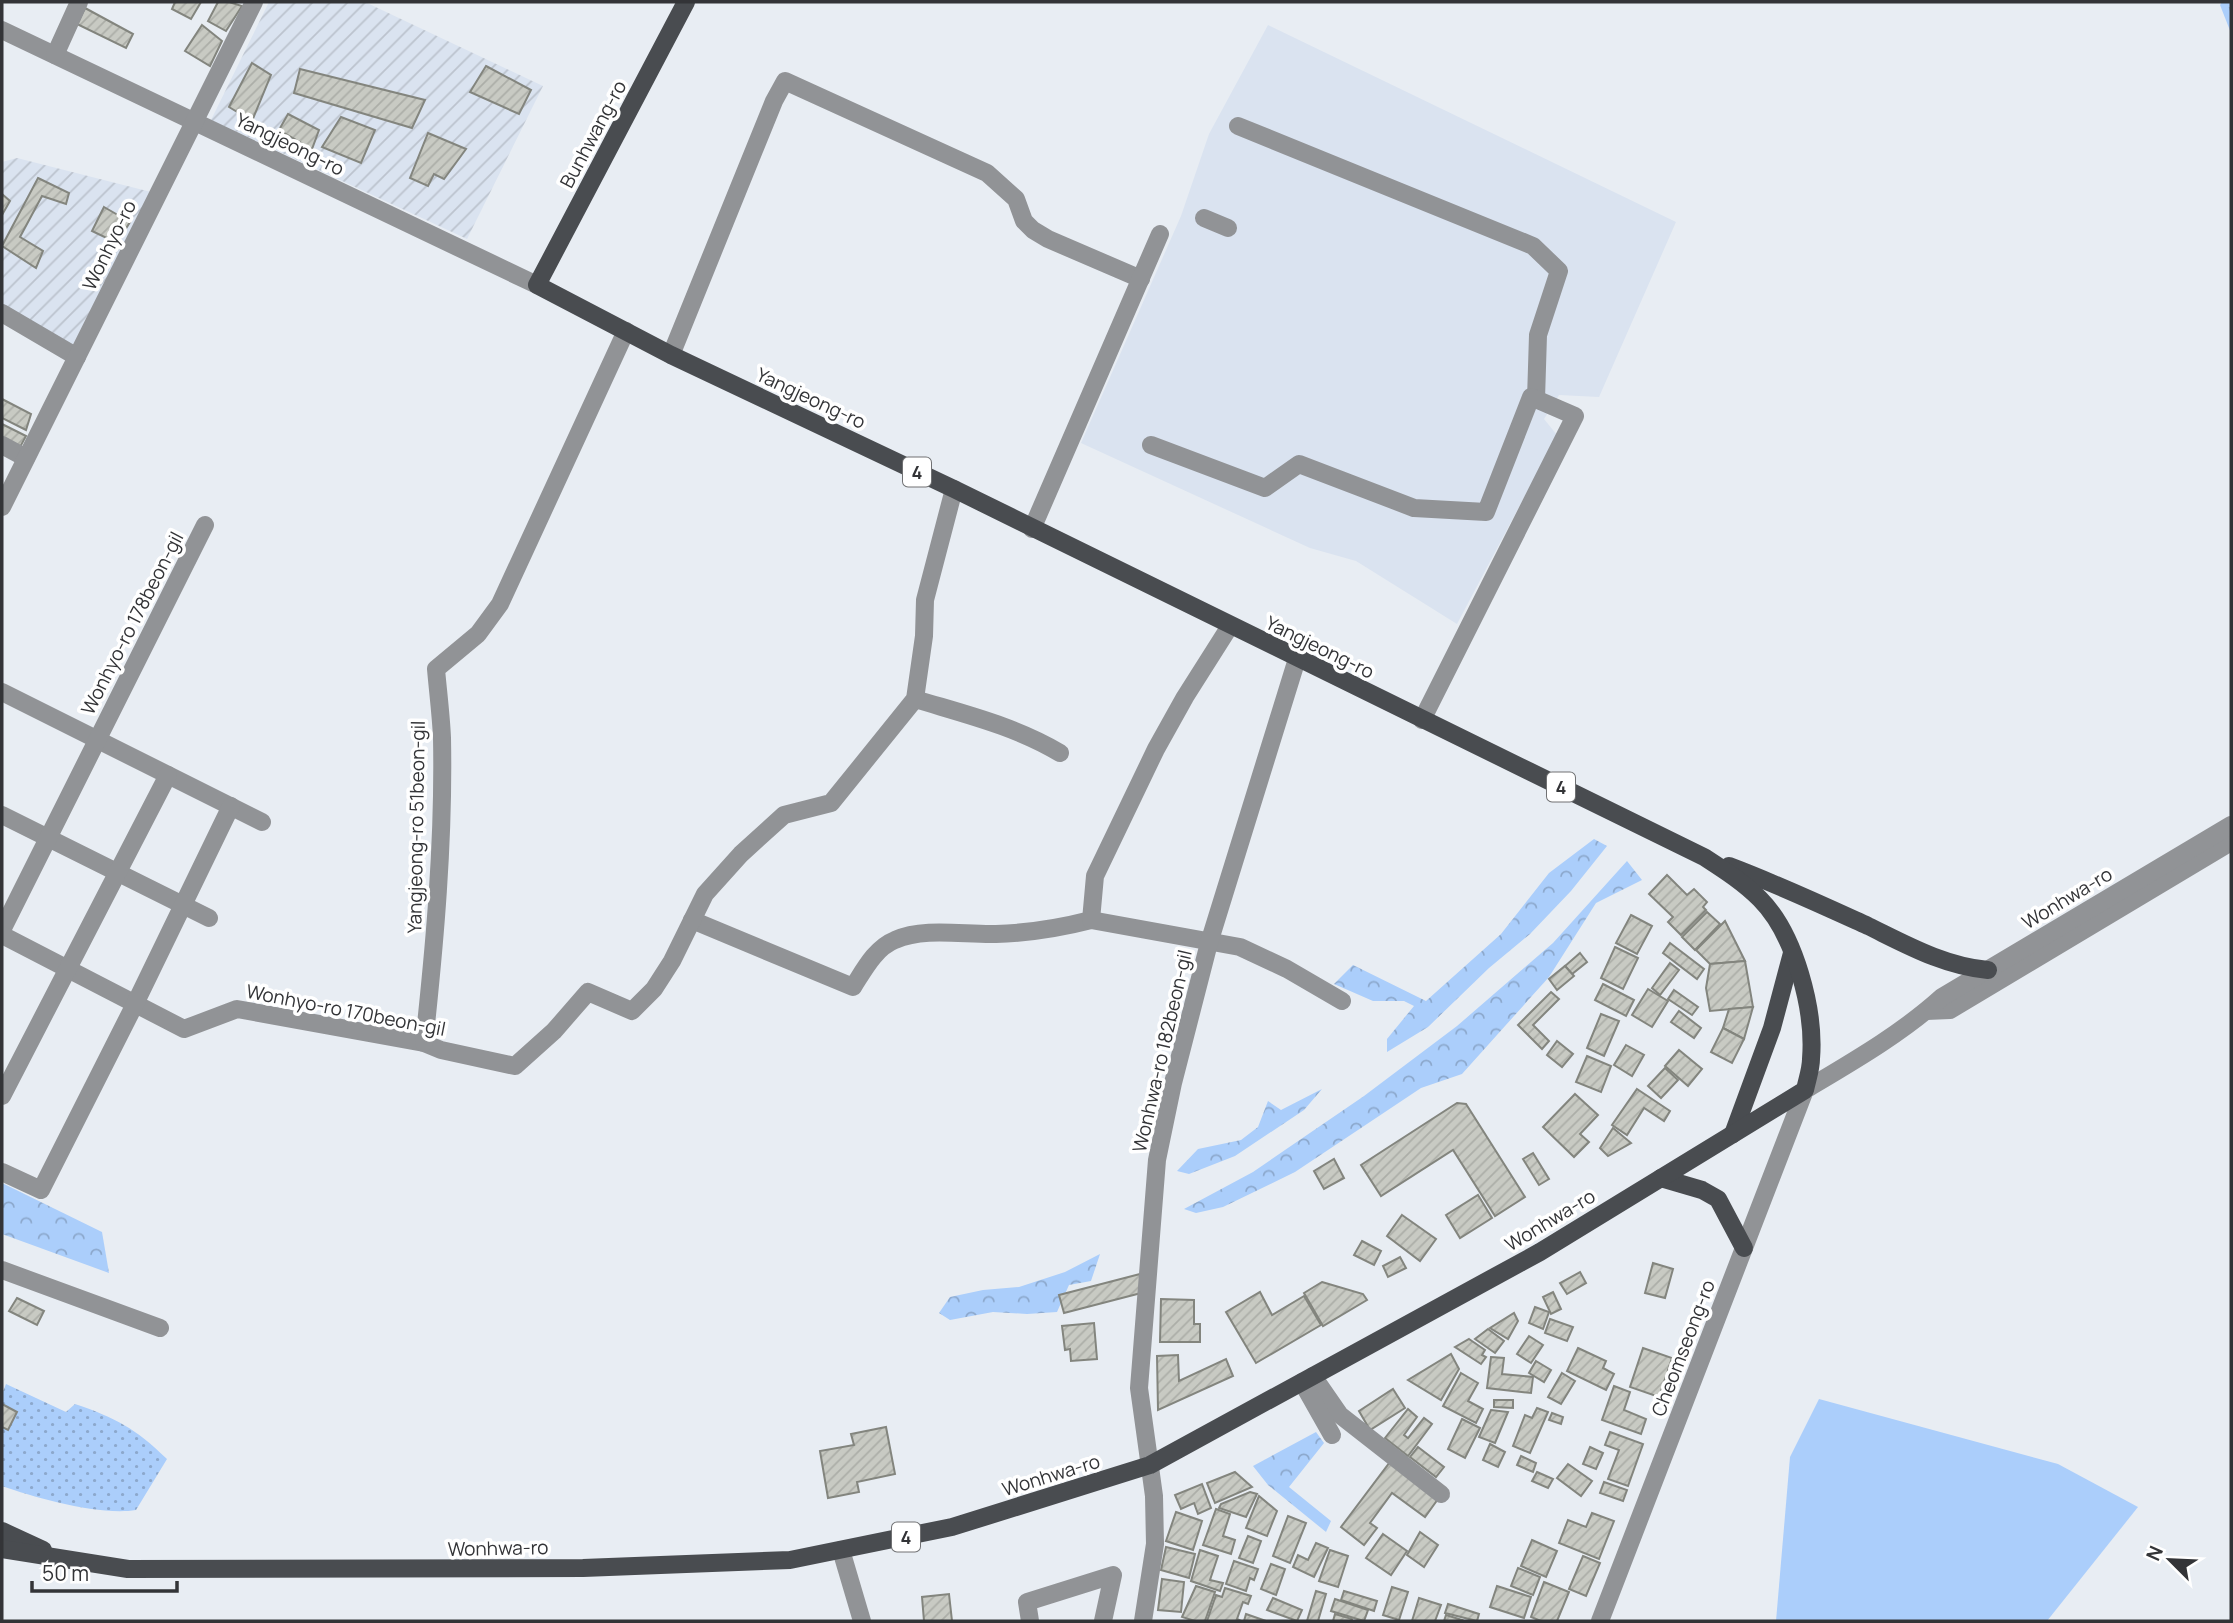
<svg xmlns="http://www.w3.org/2000/svg" width="2233" height="1623" font-family="Manrope,sans-serif">
  <style>
    .built { fill: #dae3f0 }
    .industrial { fill: url(#industrial-furrows) }
    .grass { fill: url(#grass-dots) }
    .forest { fill: url(#forest-crowns) }
    .park { fill: url(#park-tufts) }
    .garden { fill: #abcefb }
    .building { fill: url(#building-hatch); stroke: #83857e; stroke-width: 2 }
    .lines { fill: none; stroke-linecap: round; stroke-linejoin: round }
    .minor { stroke: #919396; stroke-width: 18 }
    .major { stroke: #494c50; stroke-width: 18 }
    .labels { text-anchor: middle; dominant-baseline: central; stroke-width: 7; stroke-linejoin: round; paint-order: stroke }
    .shield { fill: #fff; stroke: #707173; stroke-width: 2 }
    .shield-label { font-size: 18px; font-weight: bold; fill: #333437 }
    .street-label { font-size: 19px; fill: #333437; stroke: #fff }
  </style>
  <defs>
    <pattern id="industrial-furrows" width="10" height="10" patternUnits="userSpaceOnUse" patternTransform="scale(1.75)"><rect width="10" height="10" fill="#dae3f0"/><path d="M-1 1l2-2M0 10L10 0M9 11l2-2" fill="none" stroke="#bcc3ce"/></pattern>
    <pattern id="grass-dots" width="8" height="8" patternUnits="userSpaceOnUse" patternTransform="scale(1.75)"><rect width="8" height="8" fill="#abcefb"/><path d="M2 2h.1M6 6h.1" fill="none" stroke="#8ca8cc" stroke-width="1.8" stroke-linecap="round"/></pattern>
    <pattern id="forest-crowns" width="20" height="18" patternUnits="userSpaceOnUse" patternTransform="scale(1.75)"><rect width="20" height="18" fill="#abcefb"/><path d="M2 6a3 3 0 1 1 6 0M12 15a3 3 0 1 1 6 0" fill="none" stroke="#8ca8cc"/></pattern>
    <pattern id="park-tufts" width="24" height="20" patternUnits="userSpaceOnUse" patternTransform="scale(1.75)"><rect width="24" height="20" fill="#abcefb"/><path d="M3 7l-1-3M5 7V3M7 7l1-3M15 17l-1-3M17 17v-4M19 17l1-3" fill="none" stroke="#8ca8cc"/></pattern>
    <pattern id="building-hatch" width="6" height="6" patternUnits="userSpaceOnUse" patternTransform="scale(1.75)"><rect width="6" height="6" fill="#c8cac3"/><path d="M-1 1l2-2M0 6l6-6M5 7l2-2" fill="none" stroke="#acaea8"/></pattern>
  </defs>
  <rect width="100%" height="100%" fill="#e8edf3"/>
  <polygon class="built" points="1268,25 1676,222 1599,397 1559,395 1544,419 1557,435 1457,624 1356,561 1310,548 1081,443 1181,216 1209,134"/>
  <g class="industrial">
    <polygon points="269,2 365,2 543,86 467,239 211,120"/>
    <polygon points="17,158 151,192 69,353 2,309 2,162"/>
  </g>
  <path class="grass" d="M6 1384 66 1412 75 1404C116 1418 135 1428 167 1459L136 1510C100 1516 36 1498 2 1486V1394Z"/>
  <g class="forest">
    <polygon points="1594,839 1607,846 1571,891 1530,934 1489,968 1428,1027 1387,1052 1387,1039 1414,1006 1404,1001 1373,1001 1334,984 1353,965 1426,1001 1501,934 1549,873"/>
    <polygon points="1627,861 1642,880 1596,903 1549,977 1462,1074 1421,1088 1295,1172 1223,1207 1196,1213 1184,1209 1253,1172 1364,1096 1457,1026 1553,943"/>
    <polygon points="1322,1089 1304,1110 1235,1156 1189,1174 1177,1171 1198,1149 1241,1140 1258,1127 1268,1101 1281,1110"/>
    <polygon points="2,1183 102,1232 109,1273 2,1234"/>
    <polygon points="1100,1254 1091,1281 1069,1285 1057,1312 1027,1314 993,1312 950,1320 939,1313 950,1297 983,1290 1019,1287 1065,1272"/>
    <polygon points="1316,1432 1324,1443 1289,1487 1331,1521 1326,1532 1268,1485 1253,1466"/>
  </g>
  <polygon class="park" points="2222,2 2231,2 2231,33 2220,5"/>
  <polygon class="garden" points="1819,1399 2058,1464 2138,1507 2047,1621 1776,1621 1790,1457"/>
  <g class="building">
    <polygon points="175,2 201,2 191,19 172,9"/>
    <polygon points="218,2 229,2 242,6 226,31 208,21"/>
    <polygon points="85,8 133,34 126,48 77,24"/>
    <polygon points="202,25 222,41 210,66 185,51"/>
    <polygon points="252,63 271,75 252,121 229,107"/>
    <polygon points="486,66 531,90 519,114 470,92"/>
    <polygon points="300,69 425,100 412,128 294,93"/>
    <polygon points="288,114 319,130 312,149 279,130"/>
    <polygon points="341,117 375,130 361,163 322,147"/>
    <polygon points="428,133 466,149 444,179 434,174 428,186 410,178"/>
    <polygon points="38,178 69,193 66,204 42,196 20,237 43,251 36,268 2,246"/>
    <polygon points="2,194 10,201 2,215"/>
    <polygon points="104,207 130,222 117,243 92,231"/>
    <polygon points="2,399 31,414 26,430 2,418"/>
    <polygon points="2,424 26,436 19,449 2,440"/>
    <polygon points="1667,875 1687,895 1694,889 1707,902 1703,907 1706,910 1681,935 1668,922 1673,917 1649,894"/>
    <polygon points="1707,912 1720,924 1695,950 1682,937"/>
    <polygon points="1631,915 1652,926 1637,954 1616,943"/>
    <polygon points="1725,921 1745,961 1710,964 1696,950"/>
    <polygon points="1670,943 1704,969 1697,979 1663,953"/>
    <polygon points="1615,947 1638,958 1623,989 1601,978"/>
    <polygon points="1580,953 1587,962 1572,974 1565,966"/>
    <polygon points="1745,961 1753,1007 1710,1011 1706,988 1710,964"/>
    <polygon points="1670,963 1679,970 1660,995 1652,988"/>
    <polygon points="1565,966 1574,976 1557,990 1549,979"/>
    <polygon points="1603,984 1634,1000 1626,1016 1595,1000"/>
    <polygon points="1648,989 1668,1001 1652,1027 1632,1015"/>
    <polygon points="1674,990 1698,1007 1692,1015 1668,999"/>
    <polygon points="1551,992 1559,999 1533,1025 1549,1041 1542,1049 1518,1025"/>
    <polygon points="1753,1007 1744,1039 1723,1028 1729,1009"/>
    <polygon points="1679,1011 1701,1028 1694,1038 1671,1022"/>
    <polygon points="1601,1014 1619,1021 1604,1056 1587,1048"/>
    <polygon points="1723,1028 1744,1039 1732,1063 1711,1052"/>
    <polygon points="1557,1041 1573,1054 1562,1067 1547,1055"/>
    <polygon points="1626,1045 1644,1055 1632,1076 1614,1065"/>
    <polygon points="1679,1050 1702,1069 1688,1086 1665,1066"/>
    <polygon points="1587,1056 1611,1066 1601,1092 1576,1082"/>
    <polygon points="1665,1068 1678,1080 1661,1098 1648,1086"/>
    <polygon points="1637,1089 1670,1111 1664,1121 1644,1108 1627,1135 1612,1125"/>
    <polygon points="1575,1094 1598,1115 1580,1134 1589,1142 1574,1157 1543,1127"/>
    <polygon points="1457,1103 1466,1104 1525,1197 1495,1216 1453,1150 1381,1196 1361,1165"/>
    <polygon points="1613,1128 1631,1143 1608,1156 1600,1148"/>
    <polygon points="1533,1153 1549,1179 1539,1185 1523,1159"/>
    <polygon points="1334,1159 1344,1178 1324,1189 1314,1171"/>
    <polygon points="1478,1195 1492,1218 1460,1238 1446,1215"/>
    <polygon points="1402,1215 1436,1239 1420,1261 1387,1236"/>
    <polygon points="1362,1241 1381,1251 1374,1265 1354,1255"/>
    <polygon points="1400,1257 1406,1268 1388,1277 1383,1266"/>
    <polygon points="1653,1263 1673,1269 1665,1298 1645,1293"/>
    <polygon points="1580,1272 1586,1283 1567,1294 1560,1283"/>
    <polygon points="1140,1274 1145,1292 1064,1313 1059,1295"/>
    <polygon points="1322,1282 1363,1294 1367,1300 1323,1326 1304,1293"/>
    <polygon points="1260,1292 1272,1315 1304,1296 1321,1325 1256,1363 1226,1312"/>
    <polygon points="1553,1292 1561,1309 1551,1314 1543,1297"/>
    <polygon points="17,1298 44,1311 37,1325 9,1311"/>
    <polygon points="1161,1299 1194,1300 1194,1324 1200,1324 1200,1342 1160,1342"/>
    <polygon points="1535,1307 1549,1312 1543,1329 1529,1323"/>
    <polygon points="1514,1313 1518,1321 1508,1339 1490,1328"/>
    <polygon points="1550,1319 1573,1327 1567,1341 1545,1333"/>
    <polygon points="1094,1323 1097,1359 1071,1361 1070,1349 1065,1350 1062,1326"/>
    <polygon points="1488,1329 1504,1341 1495,1353 1475,1339"/>
    <polygon points="1529,1336 1543,1345 1531,1363 1517,1354"/>
    <polygon points="1469,1339 1485,1350 1482,1355 1486,1357 1481,1364 1455,1347"/>
    <polygon points="1578,1348 1606,1361 1603,1368 1614,1374 1606,1390 1567,1371"/>
    <polygon points="1643,1348 1672,1358 1659,1397 1630,1387"/>
    <polygon points="1451,1354 1459,1369 1441,1400 1408,1380"/>
    <polygon points="1178,1355 1179,1381 1226,1359 1233,1376 1158,1410 1157,1356"/>
    <polygon points="1491,1357 1504,1358 1502,1374 1533,1377 1531,1393 1487,1388"/>
    <polygon points="1536,1361 1551,1370 1544,1382 1529,1373"/>
    <polygon points="1461,1373 1478,1383 1468,1401 1483,1409 1476,1423 1443,1406"/>
    <polygon points="1562,1373 1575,1381 1561,1404 1548,1397"/>
    <polygon points="1614,1386 1630,1392 1624,1410 1646,1419 1641,1434 1602,1420"/>
    <polygon points="1393,1389 1405,1408 1370,1430 1359,1411"/>
    <polygon points="1494,1400 1513,1400 1513,1408 1494,1407"/>
    <polygon points="2,1404 17,1412 8,1430 2,1427"/>
    <polygon points="1537,1408 1548,1412 1530,1453 1513,1446 1525,1415 1532,1418"/>
    <polygon points="1408,1409 1417,1417 1404,1435 1408,1438 1424,1418 1432,1424 1408,1456 1385,1438"/>
    <polygon points="1491,1410 1508,1412 1495,1443 1479,1437"/>
    <polygon points="1552,1413 1563,1417 1561,1424 1549,1420"/>
    <polygon points="1462,1419 1480,1428 1465,1458 1448,1449"/>
    <polygon points="886,1427 895,1474 857,1482 859,1492 828,1498 820,1451 854,1445 851,1434"/>
    <polygon points="1610,1432 1643,1444 1628,1486 1608,1479 1619,1450 1605,1445"/>
    <polygon points="1490,1444 1505,1452 1498,1467 1483,1460"/>
    <polygon points="1418,1447 1444,1467 1436,1477 1410,1457"/>
    <polygon points="1590,1447 1603,1453 1596,1469 1583,1464"/>
    <polygon points="1521,1456 1536,1463 1533,1472 1517,1465"/>
    <polygon points="1390,1462 1438,1499 1425,1517 1392,1493 1370,1523 1377,1528 1364,1545 1341,1527"/>
    <polygon points="1568,1464 1592,1481 1581,1496 1557,1478"/>
    <polygon points="1235,1472 1252,1487 1215,1503 1207,1483"/>
    <polygon points="1537,1472 1553,1479 1548,1488 1532,1481"/>
    <polygon points="1604,1482 1627,1490 1623,1501 1600,1493"/>
    <polygon points="1202,1484 1211,1508 1198,1514 1194,1503 1181,1509 1175,1495"/>
    <polygon points="1250,1492 1257,1494 1246,1517 1219,1508 1221,1504"/>
    <polygon points="1259,1496 1277,1511 1267,1536 1246,1528"/>
    <polygon points="1216,1509 1230,1514 1223,1536 1235,1540 1231,1554 1203,1545"/>
    <polygon points="1176,1512 1202,1521 1193,1550 1166,1541"/>
    <polygon points="1592,1513 1614,1521 1599,1559 1559,1543 1568,1520 1586,1527"/>
    <polygon points="1288,1516 1306,1523 1290,1563 1273,1556"/>
    <polygon points="1420,1532 1438,1545 1424,1567 1407,1555"/>
    <polygon points="1383,1534 1407,1551 1391,1575 1366,1558"/>
    <polygon points="1248,1536 1261,1541 1253,1563 1239,1558"/>
    <polygon points="1532,1540 1557,1551 1546,1577 1521,1566"/>
    <polygon points="1316,1543 1328,1548 1314,1577 1293,1567 1298,1555 1308,1560"/>
    <polygon points="1166,1547 1195,1554 1189,1578 1161,1570"/>
    <polygon points="1200,1550 1218,1556 1210,1580 1223,1583 1220,1591 1191,1581"/>
    <polygon points="1330,1550 1348,1556 1338,1587 1319,1581"/>
    <polygon points="1583,1556 1600,1563 1586,1596 1569,1589"/>
    <polygon points="1234,1561 1258,1569 1254,1580 1250,1578 1246,1591 1226,1584"/>
    <polygon points="1271,1564 1285,1569 1276,1595 1261,1589"/>
    <polygon points="1518,1568 1540,1577 1533,1595 1511,1586"/>
    <polygon points="1162,1579 1184,1582 1181,1612 1158,1610"/>
    <polygon points="1544,1582 1569,1592 1557,1621 1541,1621 1531,1617"/>
    <polygon points="1196,1586 1215,1592 1205,1621 1195,1621 1182,1617"/>
    <polygon points="1497,1586 1531,1597 1524,1618 1490,1607"/>
    <polygon points="1392,1587 1408,1592 1399,1620 1383,1615"/>
    <polygon points="1225,1588 1251,1596 1248,1604 1243,1602 1237,1619 1241,1621 1207,1621 1216,1595 1222,1597"/>
    <polygon points="1316,1591 1326,1594 1318,1621 1307,1621"/>
    <polygon points="1344,1591 1377,1601 1374,1611 1341,1600"/>
    <polygon points="949,1594 952,1621 924,1621 922,1597"/>
    <polygon points="1273,1598 1302,1610 1297,1621 1267,1610"/>
    <polygon points="1419,1598 1441,1605 1435,1621 1412,1621"/>
    <polygon points="1335,1599 1368,1610 1364,1621 1331,1611"/>
    <polygon points="1448,1604 1479,1614 1477,1621 1445,1613"/>
    <polygon points="1246,1614 1266,1621 1244,1621"/>
    <polygon points="1335,1614 1352,1619 1351,1621 1333,1621"/>
    <polygon points="1446,1615 1462,1620 1461,1621 1444,1621"/>
  </g>
  <g class="lines">
    <g class="minor">
      <polyline points="2,30 537,285"/>
      <polyline points="55,55 79,2"/>
      <polyline points="1238,126 1533,246 1559,271 1538,335 1536,399"/>
      <polyline points="1204,218 1228,228"/>
      <polyline points="2,313 77,357"/>
      <polyline points="671,355 774,101 785,81 987,173 1016,199 1024,221 1033,230 1048,239 1141,279"/>
      <polyline points="2,445 26,458"/>
      <polyline points="1151,445 1265,488 1299,464 1414,508 1486,512 1531,397 1575,416 1422,720"/>
      <polyline points="2,507 254,2"/>
      <polyline points="1032,529 1160,234"/>
      <polyline points="2,692 262,822"/>
      <path d="M915 699C964 714 1015 726 1060 753"/>
      <polyline points="2,815 209,918"/>
      <path d="M692 920 853 987C864 970 875 948 895 940 924 927 964 935 996 934 1028 933 1060 928 1091 920L1095 876 1156 749 1185 697 1230 626"/>
      <polyline points="1091,920 1240,947 1287,969 1342,1001"/>
      <polyline points="2,930 205,525"/>
      <polyline points="2,935 184,1029 237,1009 424,1043 441,1050 515,1066 554,1031 588,992 632,1011 654,989 672,961 705,894 741,854 784,815 831,803 915,699 924,636 925,600 954,489"/>
      <polyline points="1926,1011 1950,1010 2231,842"/>
      <path d="M424 1043C435 942 444 840 442 738 441 715 438 692 436 669L478 634 500 604 626 331"/>
      <polyline points="2,1096 168,775"/>
      <polyline points="2,1172 41,1190 135,1004 231,806"/>
      <polyline points="2,1270 160,1328"/>
      <polyline points="1313,1376 1340,1415 1441,1494"/>
      <polyline points="1302,1382 1332,1435"/>
      <polyline points="841,1550 862,1621"/>
      <polyline points="1030,1621 1027,1602 1113,1575 1103,1621"/>
      <polyline points="1143,1621 1155,1544 1154,1496 1139,1388 1157,1160 1173,1083 1209,943 1297,659"/>
      <path d="M1600 1621 1805 1090C1852 1062 1901 1034 1942 997L2231 825"/>
    </g>
    <g class="major">
      <path d="M1729 866C1777 884 1822 905 1868 926 1907 945 1944 966 1988 970"/>
      <polyline points="1733,1134 1772,1028 1792,953"/>
      <polyline points="1661,1178 1702,1190 1718,1199 1744,1248"/>
      <polyline points="2,1531 43,1550"/>
      <path d="M2 1549 128 1569 583 1568 790 1560 952 1527 1150 1465 1540 1252 1805 1090C1807 1080 1811 1069 1811 1059 1815 1010 1795 934 1760 899 1743 882 1724 870 1704 857L954 489 671 355 537 285 686 2"/>
    </g>
  </g>
  <g class="labels">
    <g class="shield">
      <rect x="903" y="457.5" width="28" height="29" rx="5"/>
      <rect x="1547" y="772.5" width="28" height="29" rx="5"/>
      <rect x="892" y="1522.5" width="28" height="29" rx="5"/>
    </g>
    <g class="shield-label">
      <text x="917" y="472">4</text>
      <text x="1561" y="787">4</text>
      <text x="906" y="1537">4</text>
    </g>
    <g class="street-label">
      <text transform="translate(593 134) rotate(-62)">Bunhwang-ro</text>
      <text transform="translate(290 144) rotate(26)">Yangjeong-ro</text>
      <text transform="translate(109 245) rotate(-64)">Wonhyo-ro</text>
      <text transform="translate(811 398) rotate(25)">Yangjeong-ro</text>
      <text transform="translate(132 623) rotate(-63)">Wonhyo-ro 178beon-gil</text>
      <text transform="translate(1320 647) rotate(26)">Yangjeong-ro</text>
      <text transform="translate(416 827) rotate(-89)">Yangjeong-ro 51beon-gil</text>
      <text transform="translate(2067 898) rotate(-31)">Wonhwa-ro</text>
      <text transform="translate(346 1010) rotate(11)">Wonhyo-ro 170beon-gil</text>
      <text transform="translate(1162 1051) rotate(-77)">Wonhwa-ro 182beon-gil</text>
      <text transform="translate(1550 1220) rotate(-31)">Wonhwa-ro</text>
      <text transform="translate(1683 1348) rotate(-69)">Cheomseong-ro</text>
      <text transform="translate(1051 1475) rotate(-17)">Wonhwa-ro</text>
      <text transform="translate(498 1548) rotate(-1)">Wonhwa-ro</text>
    </g>
  </g>
  <rect width="2233" height="1623" fill="none" stroke="#333437" stroke-width="7"/>
  <g transform="translate(2170 1560) rotate(294)" stroke="#ffffff" stroke-width="5" paint-order="stroke">
  <path d="M0-5L12 26L0 18L-12 26Z" fill="#333437"/>
  <text y="-10" font-size="19" font-weight="bold" text-anchor="middle" fill="#333437">N</text>
  </g>
  <path d="M32 1581v10h145v-10" fill="none" stroke="#333437" stroke-width="3.5"/>
  <text x="42" y="1581" font-size="21" fill="#333437" stroke="#ffffff" stroke-width="5" paint-order="stroke">50 m</text>
</svg>
